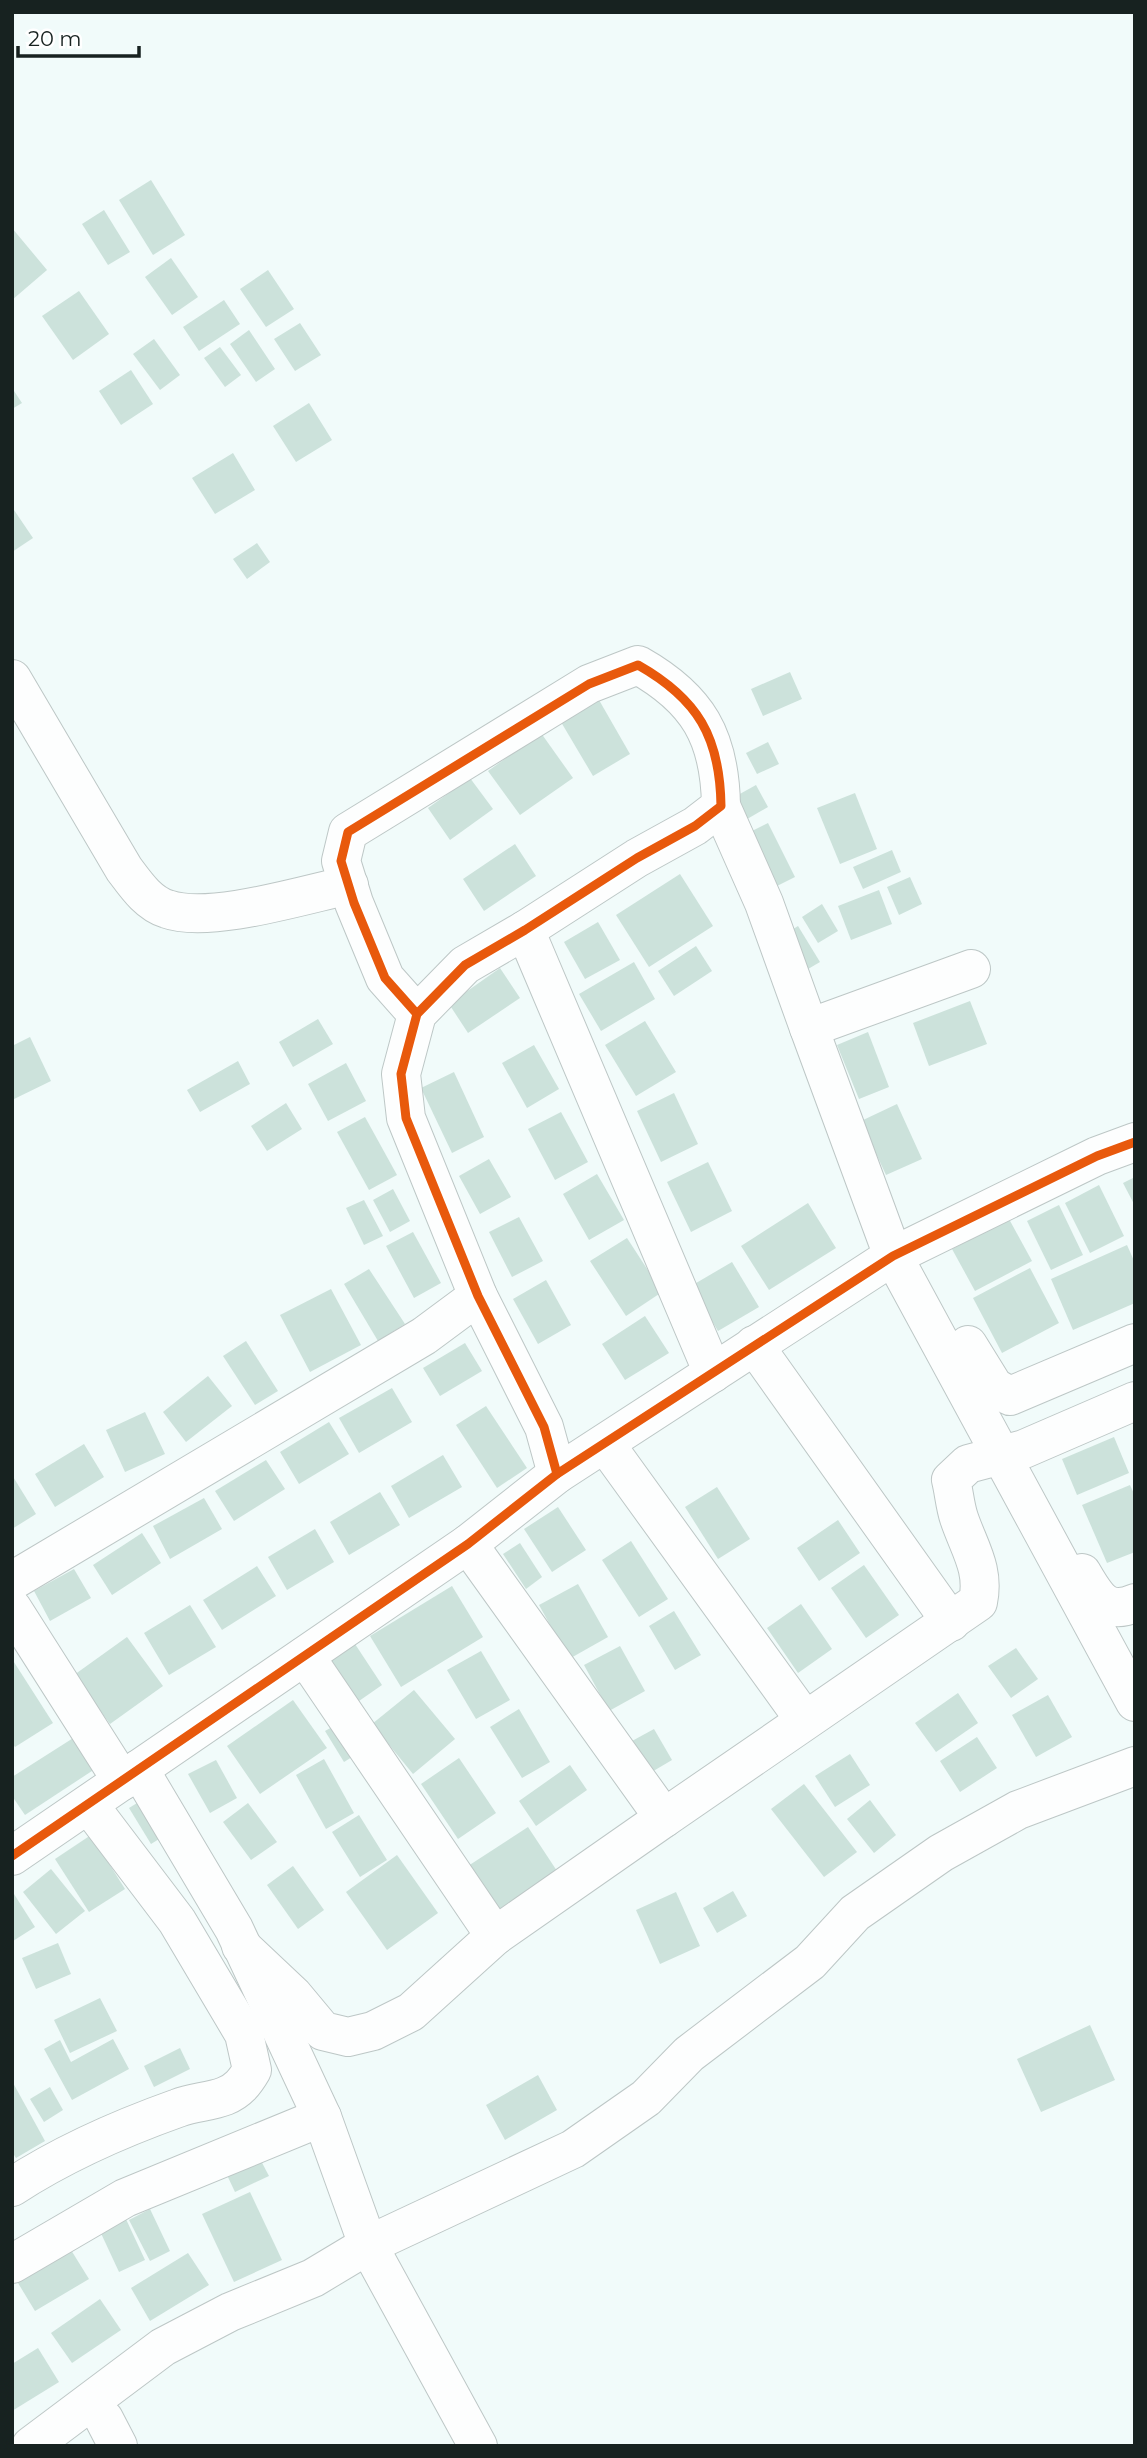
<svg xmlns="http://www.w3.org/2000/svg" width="1147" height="2458" font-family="Montserrat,sans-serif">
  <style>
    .building { fill: #cce2db }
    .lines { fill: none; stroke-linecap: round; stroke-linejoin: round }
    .minor-casing { stroke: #bdc7c6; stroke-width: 40 }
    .minor { stroke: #fdfefe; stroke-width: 38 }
    .cycleway-casing { stroke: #fff; stroke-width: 13 }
    .cycleway { stroke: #e8590c; stroke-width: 9 }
  </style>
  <rect width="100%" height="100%" fill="#f1fbfa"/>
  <g class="building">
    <polygon points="151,180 185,235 153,255 119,200"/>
    <polygon points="104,210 130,252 108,265 82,224"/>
    <polygon points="12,228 47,270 12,300"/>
    <polygon points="171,258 198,297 172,315 145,277"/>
    <polygon points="268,270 294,309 266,327 240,289"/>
    <polygon points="79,291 109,334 73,360 42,316"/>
    <polygon points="224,300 240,324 199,351 183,327"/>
    <polygon points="300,323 321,355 295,371 274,339"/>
    <polygon points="249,330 275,369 256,382 230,344"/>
    <polygon points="154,339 180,375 160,390 133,354"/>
    <polygon points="220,347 241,375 225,387 204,358"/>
    <polygon points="131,370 153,404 121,425 99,391"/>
    <polygon points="12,388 22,403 12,409"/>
    <polygon points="309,403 332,440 296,462 273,426"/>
    <polygon points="233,453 255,490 215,514 192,478"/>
    <polygon points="12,507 33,538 12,552"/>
    <polygon points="257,543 270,562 247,579 233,559"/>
    <polygon points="790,672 802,699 763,716 751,689"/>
    <polygon points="599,700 630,754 593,776 561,722"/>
    <polygon points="541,733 573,778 520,815 488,771"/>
    <polygon points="768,742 779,764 757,774 746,753"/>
    <polygon points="470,778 493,809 450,840 428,808"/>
    <polygon points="756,785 768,807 742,822 729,800"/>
    <polygon points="855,793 877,849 840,864 817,808"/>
    <polygon points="768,823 795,877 769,890 742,836"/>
    <polygon points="515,844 536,876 484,911 463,879"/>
    <polygon points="892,850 901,872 863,889 853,867"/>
    <polygon points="680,874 713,926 649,967 616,915"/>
    <polygon points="910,877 922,904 899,915 887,887"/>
    <polygon points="879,890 892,924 851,940 838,906"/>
    <polygon points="822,904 838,931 818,943 802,917"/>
    <polygon points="598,922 620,960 585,979 564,942"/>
    <polygon points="798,926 820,962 803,972 782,936"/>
    <polygon points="696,946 712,971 674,996 658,971"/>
    <polygon points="634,962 655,999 601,1031 579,994"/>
    <polygon points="500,968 520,998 468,1033 449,1004"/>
    <polygon points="970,1001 987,1044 929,1066 913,1023"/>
    <polygon points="318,1019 333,1044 293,1067 279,1042"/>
    <polygon points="645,1021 676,1072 636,1096 605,1045"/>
    <polygon points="868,1032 889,1087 859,1099 837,1045"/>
    <polygon points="30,1037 51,1081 12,1100 12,1046"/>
    <polygon points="534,1045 559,1089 527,1108 502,1063"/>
    <polygon points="238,1061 250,1084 200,1112 187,1090"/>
    <polygon points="346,1063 366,1101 328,1121 308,1084"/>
    <polygon points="454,1072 484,1137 452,1153 421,1088"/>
    <polygon points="674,1093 698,1144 661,1162 637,1111"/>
    <polygon points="286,1103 302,1129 267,1151 251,1126"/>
    <polygon points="897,1104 922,1159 886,1175 861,1121"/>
    <polygon points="561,1112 588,1162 555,1180 528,1129"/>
    <polygon points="365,1117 397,1175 369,1190 337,1132"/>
    <polygon points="489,1159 511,1197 480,1214 459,1176"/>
    <polygon points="708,1162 732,1211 691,1232 667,1182"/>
    <polygon points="597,1174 624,1220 589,1240 563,1194"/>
    <polygon points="1135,1177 1135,1206 1123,1183"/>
    <polygon points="1099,1185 1124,1236 1090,1253 1065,1203"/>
    <polygon points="393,1189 410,1221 390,1232 373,1200"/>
    <polygon points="364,1200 383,1236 364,1245 346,1208"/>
    <polygon points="808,1203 836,1248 769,1290 741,1246"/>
    <polygon points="1059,1205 1083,1255 1051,1270 1027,1221"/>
    <polygon points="519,1217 543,1261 512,1277 489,1232"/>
    <polygon points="1009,1219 1032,1261 975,1291 952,1249"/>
    <polygon points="413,1232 441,1283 414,1298 386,1246"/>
    <polygon points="627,1238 662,1292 626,1316 590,1261"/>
    <polygon points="1127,1245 1135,1263 1135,1303 1073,1330 1051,1279"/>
    <polygon points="732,1262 759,1307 718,1331 691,1286"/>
    <polygon points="1030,1268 1059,1323 1002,1353 973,1298"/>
    <polygon points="369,1269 405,1324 378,1341 344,1284"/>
    <polygon points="546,1280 571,1325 538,1344 513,1299"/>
    <polygon points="331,1289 361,1345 310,1372 280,1315"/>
    <polygon points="645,1316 669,1353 625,1380 602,1344"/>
    <polygon points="246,1341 278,1391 255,1405 223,1356"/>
    <polygon points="465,1343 482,1371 440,1396 423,1368"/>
    <polygon points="208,1376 232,1406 186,1442 163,1412"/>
    <polygon points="392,1388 412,1422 359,1453 339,1418"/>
    <polygon points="486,1406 527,1468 497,1488 456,1425"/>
    <polygon points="145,1412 165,1454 125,1472 106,1430"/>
    <polygon points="329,1422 349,1454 299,1484 280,1452"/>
    <polygon points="1114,1437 1129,1473 1077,1495 1062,1459"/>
    <polygon points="84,1444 104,1477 55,1507 35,1474"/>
    <polygon points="443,1455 462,1487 409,1518 391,1486"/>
    <polygon points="266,1460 285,1489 234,1521 215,1491"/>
    <polygon points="12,1475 36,1514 12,1529"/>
    <polygon points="1130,1485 1135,1496 1135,1552 1107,1563 1082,1505"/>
    <polygon points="717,1487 750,1539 718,1559 685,1507"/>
    <polygon points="380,1492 400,1525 349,1555 330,1522"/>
    <polygon points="204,1498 222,1529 170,1559 153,1526"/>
    <polygon points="558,1507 586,1550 552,1572 524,1529"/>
    <polygon points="838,1520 860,1553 819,1581 797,1548"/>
    <polygon points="315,1529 334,1562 287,1590 268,1557"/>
    <polygon points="142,1533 161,1563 112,1595 93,1565"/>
    <polygon points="631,1541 668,1599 639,1617 602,1560"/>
    <polygon points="520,1543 542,1577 526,1589 503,1554"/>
    <polygon points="864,1565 899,1615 866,1638 831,1588"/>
    <polygon points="257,1566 276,1596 222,1630 203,1600"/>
    <polygon points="74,1569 91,1598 50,1621 34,1591"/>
    <polygon points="578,1584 608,1637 569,1659 539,1605"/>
    <polygon points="452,1586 483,1637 401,1687 370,1636"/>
    <polygon points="801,1604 832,1649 798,1673 767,1628"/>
    <polygon points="190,1605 216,1647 169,1675 144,1633"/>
    <polygon points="674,1611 701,1655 675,1670 649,1626"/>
    <polygon points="127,1637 163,1686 110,1724 74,1675"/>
    <polygon points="355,1644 382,1685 359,1701 331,1660"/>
    <polygon points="620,1646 645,1691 609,1711 584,1665"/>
    <polygon points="1016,1648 1038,1679 1011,1698 988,1666"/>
    <polygon points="481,1651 510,1700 476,1719 447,1670"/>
    <polygon points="12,1659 53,1723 15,1747 12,1743"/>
    <polygon points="414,1690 455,1739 413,1774 372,1724"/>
    <polygon points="958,1693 978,1723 936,1752 915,1723"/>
    <polygon points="1048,1695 1072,1737 1036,1757 1012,1715"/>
    <polygon points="293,1700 327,1748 260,1794 227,1746"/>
    <polygon points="519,1709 550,1762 522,1778 490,1727"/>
    <polygon points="341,1722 360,1752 344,1762 325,1731"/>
    <polygon points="654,1729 672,1760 650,1773 632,1741"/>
    <polygon points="78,1735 98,1767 25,1815 12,1796 12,1777"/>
    <polygon points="977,1737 997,1768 960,1792 940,1761"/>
    <polygon points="850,1754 870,1785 835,1807 815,1776"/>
    <polygon points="459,1758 496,1813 458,1839 421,1784"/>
    <polygon points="324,1759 354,1813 326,1829 296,1775"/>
    <polygon points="216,1760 237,1798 210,1813 188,1774"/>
    <polygon points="570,1765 587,1790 536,1826 519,1801"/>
    <polygon points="804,1784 857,1852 824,1877 771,1809"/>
    <polygon points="150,1795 172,1831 151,1844 129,1808"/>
    <polygon points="870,1800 896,1835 874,1853 847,1819"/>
    <polygon points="248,1803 277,1842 251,1860 223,1822"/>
    <polygon points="359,1815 387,1860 360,1877 332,1832"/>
    <polygon points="528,1827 559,1874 499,1914 468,1866"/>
    <polygon points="91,1835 125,1889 89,1912 55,1859"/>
    <polygon points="397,1855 438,1913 387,1950 346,1892"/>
    <polygon points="293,1866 324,1910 298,1929 267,1885"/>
    <polygon points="51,1869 85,1911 56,1934 23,1892"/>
    <polygon points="733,1891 747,1916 717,1933 703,1908"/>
    <polygon points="676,1892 700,1946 660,1964 636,1910"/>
    <polygon points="14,1894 35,1927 13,1941 12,1895"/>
    <polygon points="58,1943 71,1974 36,1989 22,1958"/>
    <polygon points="100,1998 117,2031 70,2053 54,2020"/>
    <polygon points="1090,2025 1115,2080 1041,2112 1017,2059"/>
    <polygon points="113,2039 129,2069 72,2100 44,2049 60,2040 71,2062"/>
    <polygon points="180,2048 190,2069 154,2087 144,2066"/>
    <polygon points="538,2075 557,2110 505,2140 486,2105"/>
    <polygon points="12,2081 45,2141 16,2158 12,2152"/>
    <polygon points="50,2087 63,2110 44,2122 30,2099"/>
    <polygon points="259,2157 269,2176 235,2192 226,2173"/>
    <polygon points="250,2192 282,2260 234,2282 202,2214"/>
    <polygon points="150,2209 170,2251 150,2261 129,2220"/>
    <polygon points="125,2217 145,2260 119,2272 99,2229"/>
    <polygon points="71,2250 89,2279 35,2311 18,2283"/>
    <polygon points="188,2253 209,2285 150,2321 131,2288"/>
    <polygon points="100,2299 121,2330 72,2363 51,2333"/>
    <polygon points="38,2348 59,2382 12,2411 12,2364"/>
  </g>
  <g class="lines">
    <g class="minor-casing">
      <g id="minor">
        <path d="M12 679 124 869C136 885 148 903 167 909 209 924 303 895 349 885"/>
        <polyline points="721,806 764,903 809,1028 971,969"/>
        <polyline points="525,930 713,1373"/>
        <path d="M417 1014 385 978 354 903 341 861 348 832 589 684 638 665C698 699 720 737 721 806L695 826 637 858 525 930 465 965 417 1014 401 1074 406 1118 478 1296 544 1427 557 1474"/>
        <polyline points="809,1028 893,1256 1135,1702"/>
        <polyline points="754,1345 951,1622"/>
        <polyline points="968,1345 994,1387 1010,1396 1135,1343"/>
        <polyline points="606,1445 804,1719"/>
        <path d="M1082 1573C1096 1597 1106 1616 1135 1603"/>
        <polyline points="12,1581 424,1336 478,1296"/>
        <polyline points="12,1608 122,1781"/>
        <polyline points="305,1656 495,1936"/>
        <polyline points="139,1769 234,1929 322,2117 368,2245 478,2446"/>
        <path d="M664 1818 978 1602C985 1569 969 1548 959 1518 955 1506 954 1492 951 1480L968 1464 1024 1449 1135 1401"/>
        <polyline points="12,1856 468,1544 557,1474 893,1256 1097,1156 1135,1142"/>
        <polyline points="241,1946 293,1995 323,2031 348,2037 373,2031 411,2012 495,1936 664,1818 468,1544"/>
        <path d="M12 2187C64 2153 119 2129 178 2108 193 2102 210 2102 225 2096 238 2091 245 2082 252 2070L244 2034 177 1921 89 1805"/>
        <polyline points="12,2264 125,2198 322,2117"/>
        <polyline points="104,2419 118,2446"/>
        <polyline points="31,2446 163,2347 230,2312 313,2278 368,2245 573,2149 646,2098 689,2054 810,1962 855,1913 941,1853 1018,1810 1135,1766"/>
      </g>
    </g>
    <use href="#minor" class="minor"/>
    <g class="cycleway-casing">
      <g id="cycleway">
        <path d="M417 1014 385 978 354 903 341 861 348 832 589 684 638 665C698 699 720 737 721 806L695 826 637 858 525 930 465 965 417 1014 401 1074 406 1118 478 1296 544 1427 557 1474"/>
        <polyline points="12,1856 468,1544 557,1474 893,1256 1097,1156 1135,1142"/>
      </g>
    </g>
    <use href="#cycleway" class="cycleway"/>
  </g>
  <rect width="1147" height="2458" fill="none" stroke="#172220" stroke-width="28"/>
  <path d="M18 46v10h121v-10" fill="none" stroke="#172220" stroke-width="3.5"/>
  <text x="28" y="46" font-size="21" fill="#172220" stroke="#ffffff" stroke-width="5" paint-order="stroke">20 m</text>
</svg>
